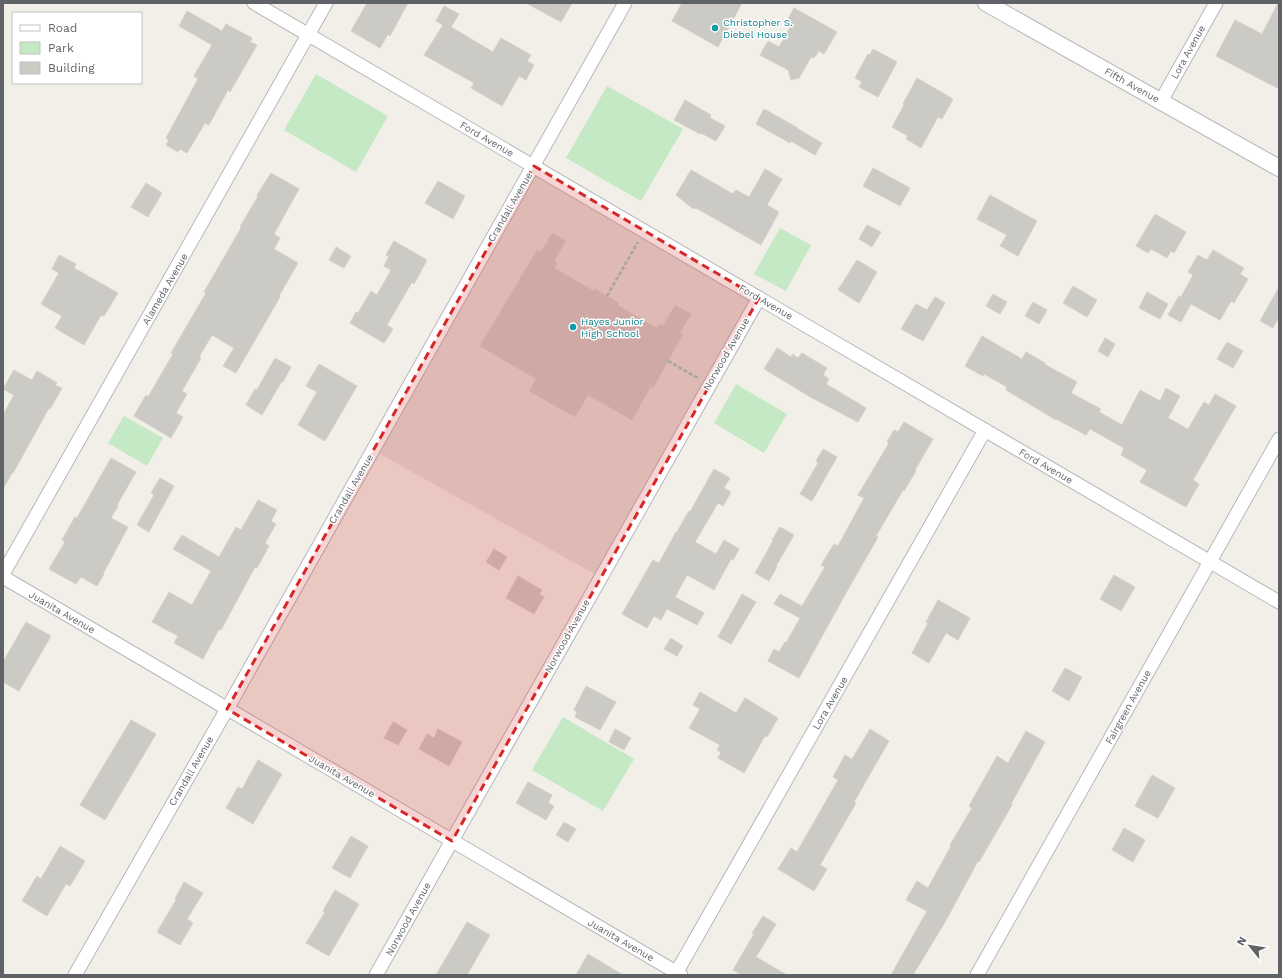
<svg xmlns="http://www.w3.org/2000/svg" width="1282" height="978" font-family="'Work Sans',sans-serif">
  <style>
    .education { fill: #e1ded6 }
    .green { fill: #c5e8c5 }
    .building { fill: #cccac5; stroke: #d6d1c6 }
    .lines { fill: none; stroke-linecap: round; stroke-linejoin: round }
    .minor-casing { stroke: #b5b8bc; stroke-width: 15 }
    .tertiary-casing { stroke: #b5b8bc; stroke-width: 18 }
    .path { stroke: #9cc7a9; stroke-width: 2.5; stroke-dasharray: 4 2; stroke-linecap: butt }
    .minor { stroke: #fff; stroke-width: 13 }
    .tertiary { stroke: #fff; stroke-width: 16 }
    .marked { fill: #d62828; fill-opacity: 0.2; stroke: #d62828; stroke-width: 3; stroke-dasharray: 8 5; stroke-linejoin: round }
    .culture-dot { fill: #0f9aa8; stroke: #fff; stroke-width: 1.5 }
    .labels { text-anchor: middle; dominant-baseline: central; stroke-width: 3; stroke-linejoin: round; paint-order: stroke }
    .culture-label { font-size: 10px; fill: #0d838f; stroke: #fff; text-anchor: start }
    .street-label { font-size: 10px; fill: #5f6368; stroke: #fff }
  </style>
  <rect width="100%" height="100%" fill="#f1efe8"/>
  <polygon class="education" points="534,166 759,298 600,577 373,450"/>
  <g class="green">
    <polygon points="316,74 388,116 356,172 284,130"/>
    <polygon points="607,86 683,129 641,201 566,158"/>
    <polygon points="780,228 811,245 786,291 754,274"/>
    <polygon points="736,384 787,414 764,453 714,423"/>
    <polygon points="124,416 163,438 147,466 108,443"/>
    <polygon points="563,717 634,759 603,811 532,770"/>
  </g>
  <g class="building">
    <polygon points="367,3 408,3 390,36 388,34 380,48 351,31"/>
    <polygon points="526,3 572,3 561,22"/>
    <polygon points="682,3 742,3 718,47 672,21"/>
    <polygon points="1278,3 1279,3 1279,89 1216,56 1235,20 1262,34"/>
    <polygon points="444,6 459,14 451,27 493,52 501,38 531,55 527,61 534,65 526,80 519,76 502,106 471,88 474,83 424,55 443,25 436,21"/>
    <polygon points="794,8 837,32 824,54 819,51 814,58 811,57 799,78 791,80 788,70 760,55 768,41 779,47 792,24 787,21"/>
    <polygon points="187,11 222,31 226,24 252,38 250,42 257,45 230,92 228,90 209,125 205,123 187,153 180,149 178,152 166,145 169,140 166,138 198,79 194,76 212,45 179,26"/>
    <polygon points="873,49 897,62 878,97 859,87 862,82 855,78 868,54 870,55"/>
    <polygon points="917,78 953,99 942,119 938,117 921,148 906,139 908,136 892,127 904,105 903,104"/>
    <polygon points="685,100 711,115 710,118 725,126 716,141 701,133 700,134 674,120"/>
    <polygon points="764,109 798,128 798,129 822,143 815,155 791,141 790,143 756,124"/>
    <polygon points="873,168 910,188 900,206 863,186"/>
    <polygon points="765,169 782,179 767,205 779,212 761,245 698,209 692,208 676,195 691,170 733,194 736,190 749,197"/>
    <polygon points="271,173 299,189 274,234 280,238 274,249 298,263 279,296 280,297 236,373 223,366 234,348 212,335 199,357 201,358 182,391 187,394 176,413 183,417 171,438 134,416 146,395 148,397 173,354 171,353 206,293 204,292 241,228 240,227 258,196 257,195"/>
    <polygon points="438,181 465,196 453,219 425,203"/>
    <polygon points="146,183 162,193 148,217 131,207"/>
    <polygon points="990,195 1037,221 1018,256 1000,246 1007,235 977,219"/>
    <polygon points="1155,214 1186,232 1174,253 1171,251 1167,258 1151,249 1148,253 1136,246"/>
    <polygon points="867,225 881,232 872,247 859,239"/>
    <polygon points="552,233 566,241 554,261 557,263 554,268 594,291 595,289 619,303 617,305 657,328 659,324 663,326 675,305 691,314 680,333 683,334 653,388 651,386 632,420 588,395 575,417 529,391 536,379 480,346 537,250 541,252"/>
    <polygon points="394,241 427,260 414,284 412,282 387,325 393,329 384,343 350,323 356,312 358,313 371,291 377,295 391,270 384,266 389,256 386,255"/>
    <polygon points="336,247 351,256 344,268 329,260"/>
    <polygon points="1213,250 1244,268 1240,274 1248,279 1234,303 1231,301 1220,320 1191,304 1181,322 1168,315 1179,296 1181,297 1193,275 1188,272 1198,255 1207,260"/>
    <polygon points="59,255 76,264 74,268 118,293 104,316 101,315 84,345 55,328 62,316 41,304 59,273 52,269"/>
    <polygon points="857,260 877,272 859,303 838,290"/>
    <polygon points="1073,286 1097,300 1087,317 1063,303"/>
    <polygon points="1279,287 1279,317 1273,328 1260,321"/>
    <polygon points="1147,292 1168,304 1160,319 1139,308"/>
    <polygon points="993,294 1007,302 1000,314 986,306"/>
    <polygon points="935,297 945,303 923,341 901,329 916,304 927,310"/>
    <polygon points="1033,302 1047,310 1039,324 1025,316"/>
    <polygon points="982,336 1022,359 1026,352 1045,363 1044,364 1077,382 1071,393 1101,409 1099,412 1122,425 1140,390 1160,401 1166,388 1180,396 1168,418 1188,429 1204,402 1209,405 1215,394 1236,406 1193,480 1199,484 1186,507 1140,482 1147,470 1121,455 1124,448 1090,429 1086,435 1056,419 1056,420 1006,390 1007,387 984,374 983,376 965,366"/>
    <polygon points="1105,338 1115,344 1108,357 1098,351"/>
    <polygon points="1227,342 1243,351 1233,368 1217,359"/>
    <polygon points="777,348 791,357 792,354 798,358 802,353 827,368 823,375 829,379 826,384 866,408 858,422 812,398 764,369"/>
    <polygon points="275,358 291,367 283,382 282,381 262,415 246,405 255,389 257,390"/>
    <polygon points="319,364 357,386 325,441 298,425 317,392 306,386"/>
    <polygon points="14,370 32,380 37,371 57,383 55,385 62,388 50,409 49,408 13,473 12,473 3,489 3,415 14,395 3,389"/>
    <polygon points="904,422 933,439 915,470 916,471 904,491 903,490 876,536 878,537 846,593 799,678 768,661 774,649 779,652 785,642 786,643 800,618 774,604 780,594 802,606 825,567 821,565 834,544 838,546 864,498 858,495 889,443 887,442 894,430 898,432"/>
    <polygon points="823,449 837,457 812,501 800,494 818,463 816,461"/>
    <polygon points="111,458 136,472 117,505 118,506 111,518 128,527 103,574 104,574 97,586 81,577 76,584 49,569 65,542 62,540 75,517 77,518"/>
    <polygon points="714,469 730,478 724,488 731,492 723,506 718,503 695,542 716,554 724,540 739,549 733,560 731,559 714,590 687,575 675,597 704,613 697,625 667,609 661,620 654,616 647,628 622,614 653,560 659,563 676,532 677,532 689,511 690,512"/>
    <polygon points="160,478 174,486 149,532 137,525 154,495 151,493"/>
    <polygon points="258,500 277,510 271,521 276,524 265,543 269,546 257,568 255,567 221,630 219,629 203,659 174,643 178,636 152,622 169,592 192,605 211,571 173,549 182,535 219,557 236,527 241,530"/>
    <polygon points="780,527 794,535 776,566 777,567 769,581 755,573 773,541 772,540"/>
    <polygon points="494,549 507,557 499,570 486,562"/>
    <polygon points="1114,575 1135,587 1121,611 1100,599"/>
    <polygon points="518,576 542,590 539,594 544,597 534,614 506,598"/>
    <polygon points="742,594 756,602 731,644 718,637"/>
    <polygon points="938,600 970,618 958,640 946,633 929,663 912,653 928,623 926,622"/>
    <polygon points="26,622 51,636 19,691 3,682 3,662"/>
    <polygon points="671,638 683,646 677,656 664,649"/>
    <polygon points="1065,668 1082,677 1069,701 1052,691"/>
    <polygon points="586,686 616,702 600,730 575,717 577,712 574,710"/>
    <polygon points="700,692 736,713 745,698 778,718 767,737 765,736 744,773 718,758 721,752 717,750 720,745 689,728 700,709 693,705"/>
    <polygon points="131,720 156,734 105,820 80,805"/>
    <polygon points="393,722 407,730 398,745 384,738"/>
    <polygon points="438,729 462,742 449,766 419,749 427,734 434,738"/>
    <polygon points="615,729 631,738 624,750 609,742"/>
    <polygon points="870,729 889,741 854,802 856,803 820,865 827,869 814,891 778,869 791,848 797,852 838,780 833,777 845,755 852,759"/>
    <polygon points="1026,731 1045,742 1011,804 1012,805 979,862 978,861 945,922 913,975 891,975 927,911 906,900 917,881 928,888 951,846 950,845 972,808 969,806 997,756 1008,763"/>
    <polygon points="258,760 282,774 253,824 226,808 238,787 242,789"/>
    <polygon points="1152,775 1175,788 1158,818 1135,806"/>
    <polygon points="528,782 552,795 548,803 554,806 546,820 516,803"/>
    <polygon points="564,822 576,829 568,842 556,835"/>
    <polygon points="1124,828 1145,840 1133,862 1112,850"/>
    <polygon points="351,836 368,846 350,878 332,868"/>
    <polygon points="60,846 85,861 70,886 66,884 47,916 22,901 37,876 41,879"/>
    <polygon points="184,882 203,893 187,919 193,923 180,945 157,932 176,900 175,899"/>
    <polygon points="335,890 359,904 329,956 306,943 325,912 323,911"/>
    <polygon points="763,916 776,924 756,957 787,975 742,975 733,970 754,934 752,933"/>
    <polygon points="467,922 490,935 467,975 436,975"/>
    <polygon points="588,954 623,975 576,975"/>
  </g>
  <g class="lines">
    <g class="minor-casing">
      <g id="minor">
        <polyline points="254,3 1279,602"/>
        <polyline points="1161,101 1216,3"/>
        <polyline points="3,574 326,3"/>
        <polyline points="3,577 681,975"/>
        <polyline points="75,975 227,709 625,3"/>
        <polyline points="376,975 759,298"/>
        <polyline points="675,975 985,430"/>
        <polyline points="977,975 1279,439"/>
      </g>
    </g>
    <g class="tertiary-casing">
      <polyline id="tertiary" points="986,3 1279,168"/>
    </g>
    <g class="path">
      <polyline points="607,296 638,242"/>
      <polyline points="668,361 698,378"/>
    </g>
    <use href="#minor" class="minor"/>
    <use href="#tertiary" class="tertiary"/>
  </g>
  <path class="marked" d="M534 166 759 298 452 841 227 709Z"/>
  <g class="culture-dot">
    <circle cx="715" cy="28" r="4"/>
    <circle cx="573" cy="327" r="4"/>
  </g>
  <g class="labels">
    <g class="culture-label">
      <text x="723" y="22">Christopher S.<tspan x="723" dy="12">Diebel House</tspan></text>
      <text x="581" y="321">Hayes Junior<tspan x="581" dy="12">High School</tspan></text>
    </g>
    <g class="street-label">
      <text transform="translate(1188 52) rotate(-61)">Lora Avenue</text>
      <text transform="translate(1132 85) rotate(29)">Fifth Avenue</text>
      <text transform="translate(487 139) rotate(30)">Ford Avenue</text>
      <text transform="translate(510 207) rotate(-60)">Crandall Avenue</text>
      <text transform="translate(165 289) rotate(-60)">Alameda Avenue</text>
      <text transform="translate(766 302) rotate(30)">Ford Avenue</text>
      <text transform="translate(726 354) rotate(-60)">Norwood Avenue</text>
      <text transform="translate(1046 466) rotate(30)">Ford Avenue</text>
      <text transform="translate(351 489) rotate(-60)">Crandall Avenue</text>
      <text transform="translate(62 612) rotate(30)">Juanita Avenue</text>
      <text transform="translate(567 636) rotate(-61)">Norwood Avenue</text>
      <text transform="translate(830 703) rotate(-60)">Lora Avenue</text>
      <text transform="translate(1128 707) rotate(-61)">Fairgreen Avenue</text>
      <text transform="translate(191 771) rotate(-60)">Crandall Avenue</text>
      <text transform="translate(342 776) rotate(30)">Juanita Avenue</text>
      <text transform="translate(408 919) rotate(-61)">Norwood Avenue</text>
      <text transform="translate(621 940) rotate(30)">Juanita Avenue</text>
    </g>
  </g>
  <rect width="1282" height="978" fill="none" stroke="#5f6368" stroke-width="8"/>
  <rect x="12" y="12" width="130" height="72" fill="#ffffff" stroke="#bfc1c3"/>
  <rect x="20" y="25" width="20" height="6" fill="#ffffff" stroke="#bfc1c3"/>
  <text x="48" y="32" font-size="12" fill="#5f6368">Road</text>
  <rect x="20" y="42" width="20" height="12" fill="#c5e8c5" stroke="#bfc1c3"/>
  <text x="48" y="52" font-size="12" fill="#5f6368">Park</text>
  <rect x="20" y="62" width="20" height="12" fill="#cccac5" stroke="#bfc1c3"/>
  <text x="48" y="72" font-size="12" fill="#5f6368">Building</text>
  <g transform="translate(1250 946) rotate(300)" stroke="#ffffff" stroke-width="3" paint-order="stroke">
  <path d="M0-3L7 15L0 10L-7 15Z" fill="#5f6368"/>
  <text y="-6" font-size="11" font-weight="bold" text-anchor="middle" fill="#5f6368">N</text>
  </g>
</svg>
